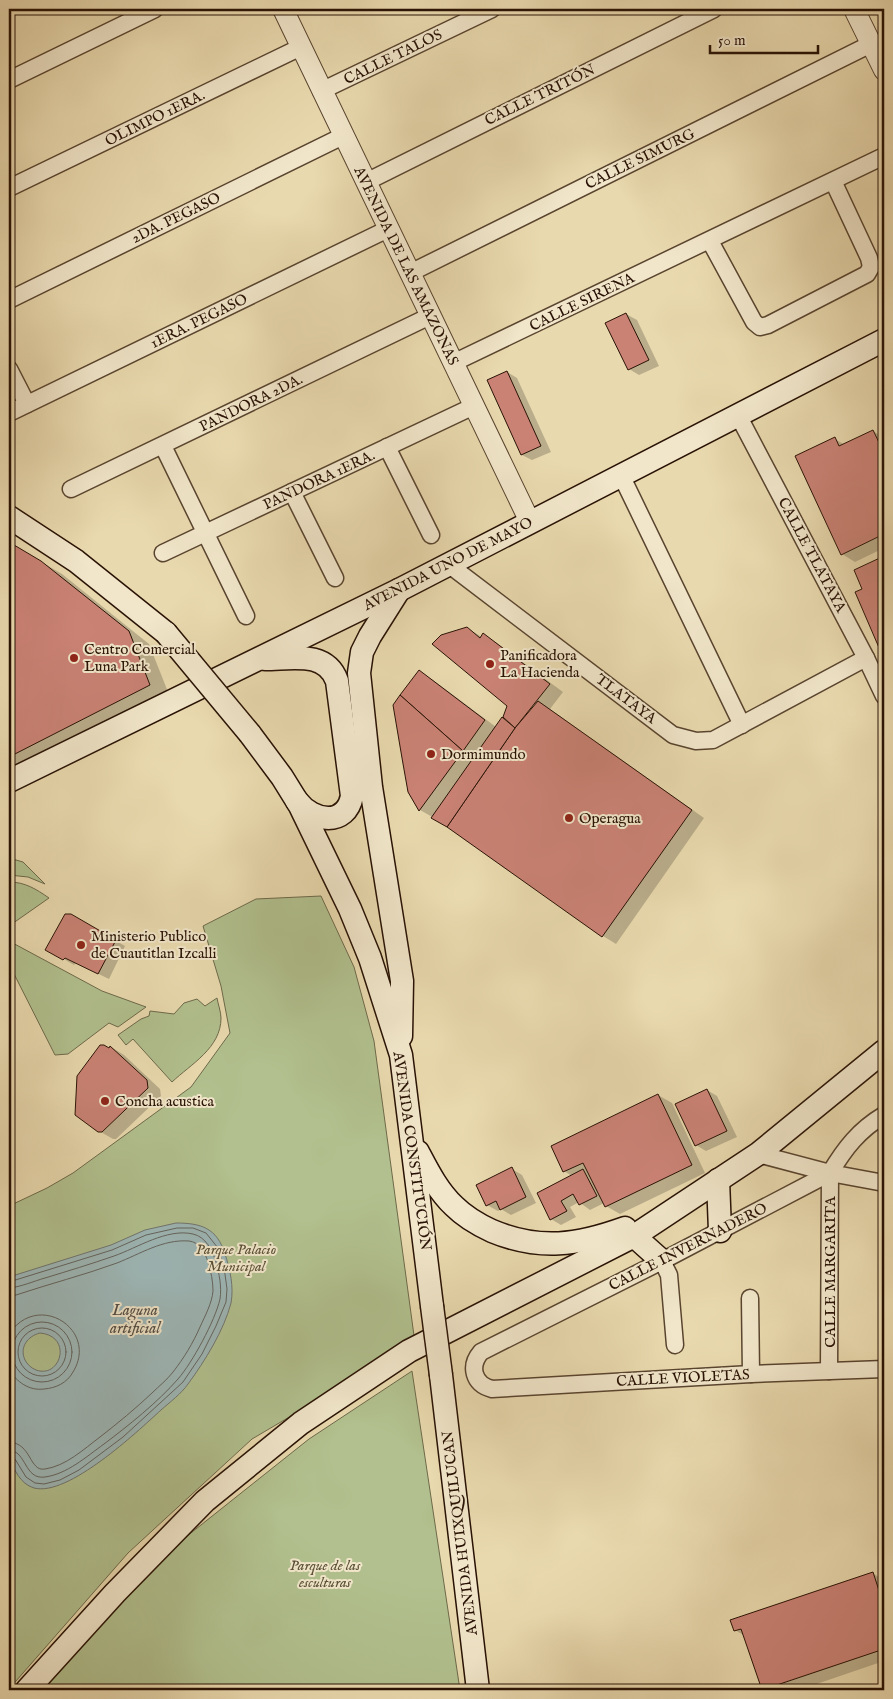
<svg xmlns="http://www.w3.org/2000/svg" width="893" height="1699" font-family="'IM FELL English',serif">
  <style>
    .green { fill: #b1c08e; stroke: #6d694a }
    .water { fill: #9db7b7; stroke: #6f7570; fill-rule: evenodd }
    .shadow { fill: #0003 }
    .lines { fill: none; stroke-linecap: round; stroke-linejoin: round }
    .shore { stroke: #63645e; stroke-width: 1 }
    .building { fill: #ca8275; stroke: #291205 }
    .minor-casing { stroke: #59442f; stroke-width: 19 }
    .tertiary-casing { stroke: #59442f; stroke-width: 22 }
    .secondary-casing { stroke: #291205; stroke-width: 25 }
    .minor { stroke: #f1e6ca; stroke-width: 16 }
    .tertiary { stroke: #f1e6ca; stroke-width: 20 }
    .secondary { stroke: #f1e6ca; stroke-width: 22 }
    .secondary-bridge-casing { stroke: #291205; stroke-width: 25; stroke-linecap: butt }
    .secondary-bridge { stroke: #f1e6ca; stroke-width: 22 }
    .poi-dot { fill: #8f2418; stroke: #f1e6ca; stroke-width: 2 }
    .labels { text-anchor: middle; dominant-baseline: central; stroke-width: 4; stroke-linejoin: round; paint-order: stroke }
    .street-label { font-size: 15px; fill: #291205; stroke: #f1e6ca }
    .poi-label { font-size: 15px; fill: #291205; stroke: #f1e6ca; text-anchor: start }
    .park-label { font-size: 15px; font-style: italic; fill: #594f35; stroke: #f1e6ca }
    .water-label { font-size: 16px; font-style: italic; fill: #524c43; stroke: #f1e6ca }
  </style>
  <rect width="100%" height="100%" fill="#e9d9ae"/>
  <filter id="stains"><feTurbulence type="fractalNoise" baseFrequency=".004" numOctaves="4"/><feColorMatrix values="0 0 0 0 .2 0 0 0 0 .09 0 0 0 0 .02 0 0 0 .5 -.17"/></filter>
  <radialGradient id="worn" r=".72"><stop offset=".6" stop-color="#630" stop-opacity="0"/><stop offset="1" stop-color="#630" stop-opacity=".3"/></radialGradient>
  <g class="green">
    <polygon points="9,858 23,862 45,884 28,877 9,875"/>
    <path d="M9 882C25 882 36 889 49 898L9 926Z"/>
    <polygon points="321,896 354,967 374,1041 415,1343 252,1439 128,1553 9,1689 9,1206 47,1188 73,1173 191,1087 230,1033 221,986 203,926 256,899"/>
    <polygon points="9,941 102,991 146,1007 118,1027 109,1023 68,1054 55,1055 9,964"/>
    <path d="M217 998C218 1004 221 1012 221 1018 221 1048 191 1064 172 1082L133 1039 126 1045 118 1035 141 1019 149 1016 150 1011 174 1014 184 1003 197 999 205 1006Z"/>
    <polygon points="412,1371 460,1690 30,1690 113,1595 309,1439"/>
  </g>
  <path class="water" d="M176 1223C201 1223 217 1228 225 1254 230 1269 234 1287 231 1303 224 1330 205 1361 188 1384 181 1394 170 1402 161 1410 137 1432 68 1497 34 1488 20 1484 14 1469 9 1457V1277L111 1245 145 1230ZM40 1333C73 1336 61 1379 36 1370 31 1368 27 1364 25 1360 19 1347 28 1336 40 1333Z"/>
  <g class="shadow">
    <polygon points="626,314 637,320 659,366 639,375 629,369"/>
    <polygon points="507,372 517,378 551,452 532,460 522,455"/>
    <polygon points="873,431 884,438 884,548 855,562 842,554 835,439 845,445"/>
    <polygon points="9,543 62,574 149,644 170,697 9,778"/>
    <polygon points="884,557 884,651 881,649 864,590 855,570"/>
    <polygon points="467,628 482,637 484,635 497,643 563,692 550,709 704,818 616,944 603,936 450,827 420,810 409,792 419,672 433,680 496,727 503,718 508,722 509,706"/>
    <polygon points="71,915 125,946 109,979 76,963 74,965 47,949"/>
    <polygon points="111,1047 124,1055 160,1089 161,1096 116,1139 113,1139 99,1131"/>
    <polygon points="707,1090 717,1096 737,1137 706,1151 696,1145"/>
    <polygon points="658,1095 672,1103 705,1173 620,1214 606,1206 604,1203 590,1210 579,1202 570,1207 576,1217 561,1225 551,1219 572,1176 564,1171 552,1146"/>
    <polygon points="512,1169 522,1175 536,1203 511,1215 501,1209 498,1211 487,1205"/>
    <polygon points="872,1573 884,1580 884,1661 799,1690 763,1690 745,1636 735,1630"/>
  </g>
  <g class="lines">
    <g class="shore">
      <polyline points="9,1282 112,1250 146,1235 177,1228 193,1228 206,1233 218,1248 224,1267 227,1289 226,1302 216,1326 202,1354 183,1382 123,1437 79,1470 60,1480 44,1484 35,1483 26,1477 15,1459 9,1456"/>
      <path d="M9 1288C21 1287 34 1281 45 1278 68 1271 91 1264 114 1256 137 1248 167 1228 193 1234 206 1237 212 1250 216 1262 219 1273 222 1287 220 1299 215 1321 192 1363 178 1379 158 1402 128 1426 104 1444 86 1457 67 1474 45 1477 24 1480 27 1451 9 1450"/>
      <path d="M9 1295H16C49 1284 84 1275 117 1263 140 1254 163 1239 189 1241 199 1242 205 1252 208 1262 211 1271 213 1282 213 1291 212 1303 205 1316 200 1327 193 1343 184 1358 173 1372 167 1380 159 1386 152 1393 135 1409 118 1423 100 1437 84 1449 66 1466 45 1469 29 1472 32 1443 9 1442"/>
      <circle cx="42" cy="1352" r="30"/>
      <circle cx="42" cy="1352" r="24"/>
      <path d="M9 1334C38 1290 99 1330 73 1372 67 1383 56 1388 44 1389 29 1391 17 1382 9 1370"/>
    </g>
  </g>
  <g class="building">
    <polygon points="626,313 649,360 628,370 605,323"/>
    <polygon points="507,371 541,446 521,455 487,380"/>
    <polygon points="873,430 884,453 884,534 841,555 795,456 835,437 839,446"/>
    <polygon points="9,542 41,561 129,631 150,685 9,757"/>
    <polygon points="884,556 884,648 880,650 855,592 862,589 854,570"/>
    <polygon points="467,627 480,638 483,633 550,684 515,728 503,717 507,706 432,644 441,635"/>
    <polygon points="419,670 485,720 463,751 400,695"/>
    <polygon points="400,695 463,751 419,811 408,792 402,758 393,705"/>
    <polygon points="538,701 692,810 602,937 447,827 515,728"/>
    <polygon points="502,717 515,728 447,827 431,818"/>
    <polygon points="65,914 71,914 116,940 98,974 65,958 63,960 45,950"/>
    <polygon points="100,1045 104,1045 109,1048 110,1046 147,1080 148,1088 102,1132 98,1132 75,1115 77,1076"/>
    <polygon points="707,1089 727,1131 695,1146 675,1104"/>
    <polygon points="658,1094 692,1165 605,1207 583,1163 563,1172 551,1146"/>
    <polygon points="512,1167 526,1197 500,1210 496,1201 486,1206 476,1185"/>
    <polygon points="583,1169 597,1196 579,1205 573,1194 561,1201 567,1211 550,1220 537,1193"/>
    <polygon points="873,1572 884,1606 884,1649 762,1690 741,1629 734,1631 730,1620"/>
  </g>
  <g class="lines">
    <g class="minor-casing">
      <g id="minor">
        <polyline points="9,80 155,9"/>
        <polyline points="321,91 492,9"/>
        <polyline points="366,182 714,9"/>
        <polyline points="9,188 301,47"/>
        <polyline points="710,241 754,322 760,327 768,325 867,274 871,267 869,258 833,181"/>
        <polyline points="410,273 871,44"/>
        <polyline points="9,300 343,136"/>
        <polyline points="453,363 884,156"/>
        <polyline points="9,369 27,404"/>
        <polyline points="9,413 388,229"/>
        <polyline points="738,415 866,658 884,696"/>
        <polyline points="163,446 246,616"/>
        <polyline points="387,447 431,535"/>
        <polyline points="621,475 742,725"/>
        <polyline points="71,489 430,316"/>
        <polyline points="292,492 335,578"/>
        <polyline points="163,553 474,406"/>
        <polyline points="448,564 673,735 696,741 713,740 866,658"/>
        <path d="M884 1115C859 1130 845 1148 830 1173L662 1261 481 1352C469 1366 473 1384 492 1389L751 1374 884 1369"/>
        <polyline points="758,1154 830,1173 884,1183"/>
        <polyline points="662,1261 669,1275 675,1345"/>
        <polyline points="750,1298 751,1374"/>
        <polyline points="829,1371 830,1173"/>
      </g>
    </g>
    <g class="tertiary-casing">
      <g id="tertiary">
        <polyline points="283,9 530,522"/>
        <polyline points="854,9 884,70"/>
      </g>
    </g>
    <g class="secondary-casing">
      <g id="secondary">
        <polyline points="9,517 76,561 166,633"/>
        <polyline points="399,590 370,636 362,652 359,673 371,787 402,981 401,1036"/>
        <path d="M265 659C291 659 326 650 337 681L352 796C346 827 313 822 297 801"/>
        <polyline points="250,734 282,777 300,806 350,909 370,958 401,1055 432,1306"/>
        <polyline points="9,781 399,590 884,340"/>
        <path d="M418 1152C428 1171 438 1191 454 1206 464 1216 479 1225 492 1231 540 1251 578 1245 625 1228"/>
        <polyline points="718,1180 720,1231"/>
        <polyline points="634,1236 662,1261"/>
        <polyline points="441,1375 478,1690"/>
        <polyline points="27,1690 115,1593 205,1501 301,1423 409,1351 634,1236 758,1154 884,1051"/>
      </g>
    </g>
    <use href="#minor" class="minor"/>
    <use href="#tertiary" class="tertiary"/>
    <use href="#secondary" class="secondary"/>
    <g class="secondary-bridge-casing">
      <g id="secondary-bridge">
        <polyline points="166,633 250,734"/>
        <polyline points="432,1306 441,1375"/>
      </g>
    </g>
    <use href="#secondary-bridge" class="secondary-bridge"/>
  </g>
  <g class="poi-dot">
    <circle cx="74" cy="658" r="5"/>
    <circle cx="490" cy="664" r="5"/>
    <circle cx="431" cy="754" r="5"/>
    <circle cx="569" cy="818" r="5"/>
    <circle cx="81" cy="945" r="5"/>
    <circle cx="105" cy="1101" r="5"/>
  </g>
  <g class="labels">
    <g class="street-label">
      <text transform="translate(393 57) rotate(-26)">CALLE TALOS</text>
      <text transform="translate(540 95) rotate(-26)">CALLE TRITÓN</text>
      <text transform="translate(155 118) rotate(-26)">OLIMPO 1ERA.</text>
      <text transform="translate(640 159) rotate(-26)">CALLE SIMURG</text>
      <text transform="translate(176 218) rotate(-26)">2DA. PEGASO</text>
      <text transform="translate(406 266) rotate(64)">AVENIDA DE LAS AMAZONAS</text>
      <text transform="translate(582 302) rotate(-26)">CALLE SIRENA</text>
      <text transform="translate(199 321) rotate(-26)">1ERA. PEGASO</text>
      <text transform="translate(251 403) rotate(-26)">PANDORA 2DA.</text>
      <text transform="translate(319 480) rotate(-25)">PANDORA 1ERA.</text>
      <text transform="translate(812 555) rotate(62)">CALLE TLATAYA</text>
      <text transform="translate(448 564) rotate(-27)">AVENIDA UNO DE MAYO</text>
      <text transform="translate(626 699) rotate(37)">TLATAYA</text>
      <text transform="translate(412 1151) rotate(82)">AVENIDA CONSTITUCIÓN</text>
      <text transform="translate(688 1247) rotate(-27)">CALLE INVERNADERO</text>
      <text transform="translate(830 1272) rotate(-90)">CALLE MARGARITA</text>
      <text transform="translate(683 1378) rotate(-3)">CALLE VIOLETAS</text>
      <text transform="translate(460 1533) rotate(-97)">AVENIDA HUIXQUILUCAN</text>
    </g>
    <g class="poi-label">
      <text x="84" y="649">Centro Comercial<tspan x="84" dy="17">Luna Park</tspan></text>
      <text x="500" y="655">Panificadora<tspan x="500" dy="17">La Hacienda</tspan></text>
      <text x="441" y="754">Dormimundo</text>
      <text x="579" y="818">Operagua</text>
      <text x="91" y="936">Ministerio Publico<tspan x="91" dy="17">de Cuautitlan Izcalli</tspan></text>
      <text x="115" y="1101">Concha acustica</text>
    </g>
    <g class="park-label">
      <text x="236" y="1249">Parque Palacio<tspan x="236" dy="17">Municipal</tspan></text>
      <text x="325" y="1565">Parque de las<tspan x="325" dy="17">esculturas</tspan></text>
    </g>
    <g class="water-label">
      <text x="135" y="1311">Laguna<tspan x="135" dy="18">artificial</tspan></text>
    </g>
  </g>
  <rect width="893" height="1699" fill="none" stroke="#e9d9ae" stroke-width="30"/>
  <rect x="10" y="10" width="873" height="1679" fill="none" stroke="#291205" stroke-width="2.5"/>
  <rect x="15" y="15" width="863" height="1669" fill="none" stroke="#291205"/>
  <path d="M710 45v8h108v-8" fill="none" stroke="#291205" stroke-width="2.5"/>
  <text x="718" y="45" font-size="15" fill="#291205" stroke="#f1e6ca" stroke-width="4" paint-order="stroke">50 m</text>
  <rect width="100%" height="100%" filter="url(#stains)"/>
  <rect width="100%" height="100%" fill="url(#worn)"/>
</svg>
